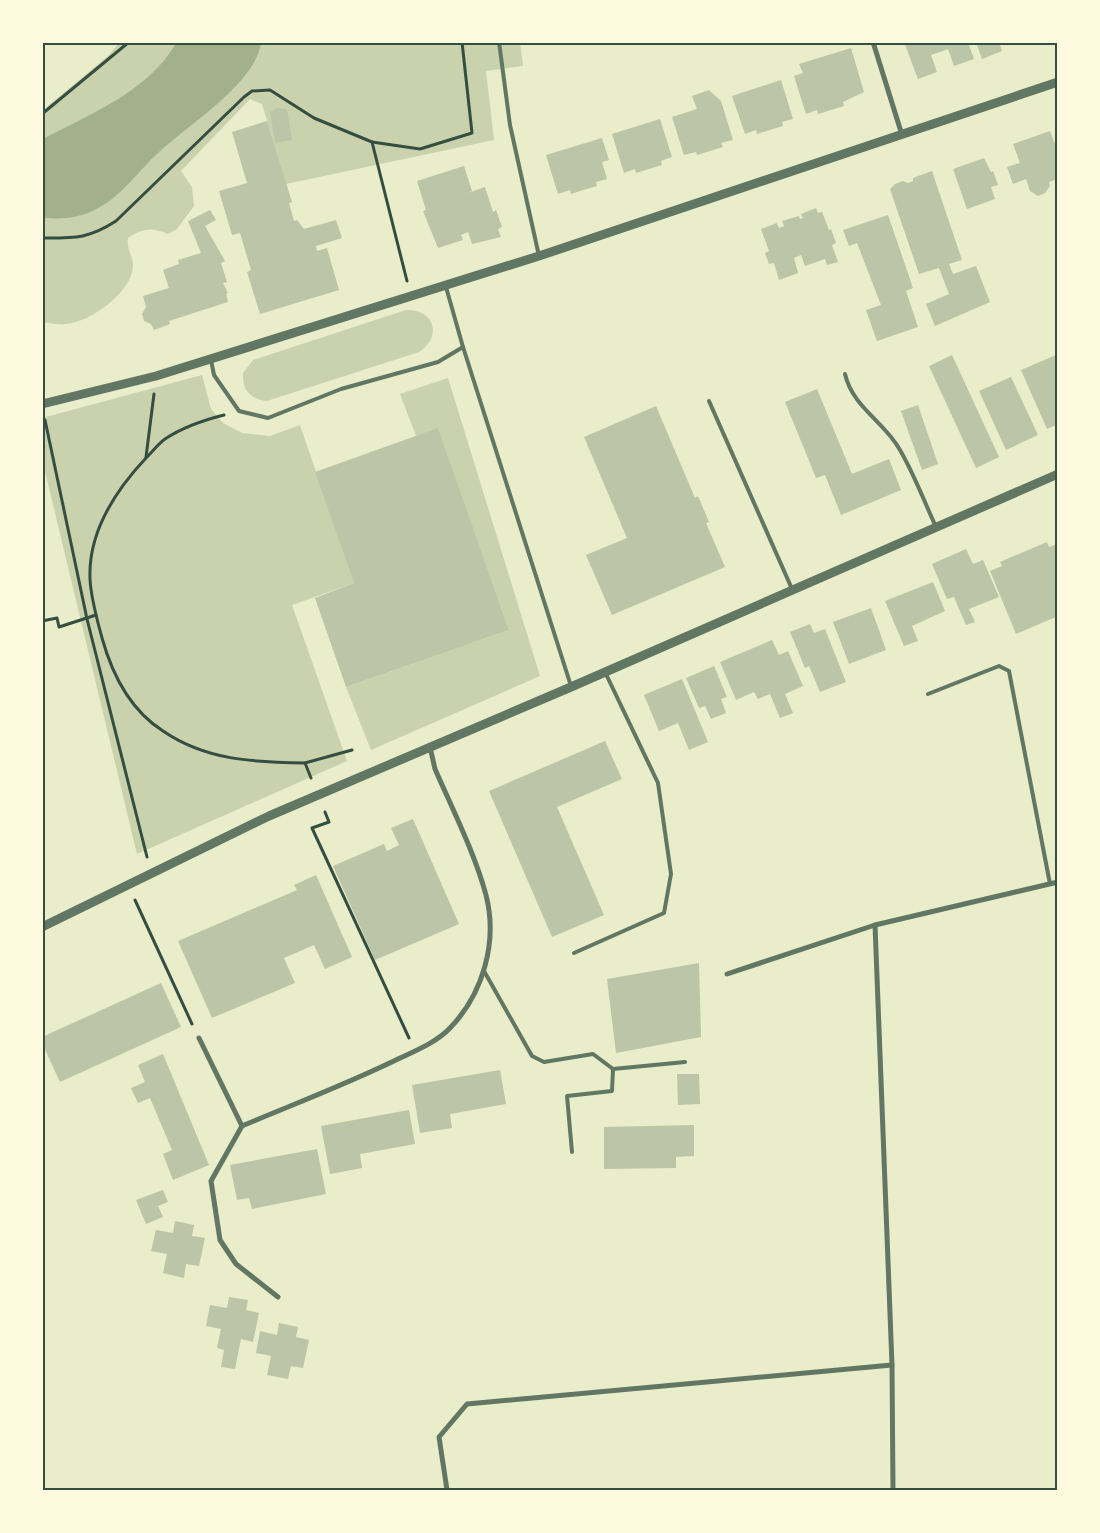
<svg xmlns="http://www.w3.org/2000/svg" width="1100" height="1533" font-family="'PT Serif',serif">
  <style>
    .green { fill: #cad2ad }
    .water { fill: #a3b18a }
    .building { fill: #bcc5a7 }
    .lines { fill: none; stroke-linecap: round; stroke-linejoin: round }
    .path { stroke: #344e41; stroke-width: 3 }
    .service { stroke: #617663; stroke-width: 4 }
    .minor { stroke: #617663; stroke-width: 5 }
    .tertiary { stroke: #617663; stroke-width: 9 }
    .neatline { fill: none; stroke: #344e41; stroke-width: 2 }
  </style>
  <rect width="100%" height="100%" fill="#e9edc9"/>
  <g class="green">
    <path d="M119 43H520L523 66 486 71 494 140 286 184 262 104 250 99 181 171 192 187 194 206 177 229 168 234C152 227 143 228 128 238 126 250 134 257 133 267 131 293 90 322 66 324 58 325 50 323 43 322V110L108 56Z"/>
    <path d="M406 310C434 309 443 336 419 352L267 401C250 399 242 390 243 373L253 360Z"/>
    <polygon points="202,375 211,409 223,423 242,433 270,436 300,425 354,583 292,605 347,761 137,854 43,463 42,418"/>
    <polygon points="448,378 540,676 371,750 346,687 509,630 438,429 416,436 400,394"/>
  </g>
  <path class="water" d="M176 43H261C259 54 254 64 247 73 223 104 188 126 159 152 139 170 122 196 98 208 78 219 64 219 43 218V139C90 114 149 91 176 43Z"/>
  <g class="building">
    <polygon points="904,42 968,42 974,59 954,66 948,49 940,52 931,55 937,72 918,79"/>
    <polygon points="976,42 999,42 1002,51 982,59"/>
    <polygon points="851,48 864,92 843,102 844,106 818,114 817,110 806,114 794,76 803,73 799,64"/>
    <polygon points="781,80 793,119 782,122 783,126 757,134 756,130 745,134 732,96"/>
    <polygon points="709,90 721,101 733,140 721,143 723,147 697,155 696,152 684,155 672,117 697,109 692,96"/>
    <polygon points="277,108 287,109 292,140 275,143 270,112"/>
    <polygon points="660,119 672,157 661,161 662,165 636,173 635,169 624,173 612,134"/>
    <polygon points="267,121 292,202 289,203 294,221 297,220 304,229 336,220 342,238 316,246 317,251 327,248 339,290 260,314 247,272 251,270 240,233 232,235 219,191 247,183 232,132"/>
    <polygon points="1050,131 1058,152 1058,179 1049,182 1050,186 1045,193 1038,196 1030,191 1026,179 1013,184 1007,167 1020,163 1013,144"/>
    <polygon points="602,138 609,160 602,162 607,179 596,182 597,186 583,190 571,194 570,190 558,194 546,155"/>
    <polygon points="984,158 991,172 993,171 998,185 991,187 995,199 967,209 953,169"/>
    <polygon points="464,166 472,191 468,193 485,187 493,212 496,210 502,227 498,229 501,237 472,244 468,232 461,235 463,240 438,248 423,211 426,210 417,181"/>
    <polygon points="932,171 962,260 949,264 953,274 976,266 990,302 935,326 926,304 949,294 939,268 919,274 890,189 895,184 903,181 908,183 913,181 913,178"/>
    <polygon points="816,208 818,213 822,212 829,230 831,229 836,243 832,245 838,262 827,265 825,259 805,266 801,255 794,258 798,273 779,280 774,263 769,264 765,253 769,251 761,229 777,223 779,228 784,226 782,221 799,216 800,219 803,218 801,214"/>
    <polygon points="210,210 216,220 205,226 225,261 221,263 227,282 223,283 228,293 226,294 228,302 169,321 170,324 154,330 151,324 144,321 142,314 146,307 143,296 169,288 163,270 179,264 178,260 201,253 188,221"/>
    <polygon points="888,215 913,288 906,291 918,327 877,341 866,310 881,305 857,243 849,246 843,230"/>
    <polygon points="952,355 999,457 976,468 929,366"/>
    <polygon points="1056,355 1058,424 1047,429 1021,370"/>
    <polygon points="1011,377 1038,435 1006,450 979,391"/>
    <polygon points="817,389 852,474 889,459 901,490 841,515 825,475 816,478 785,402"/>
    <polygon points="918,405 938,464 922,470 901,411"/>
    <polygon points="656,406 695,498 698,496 709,522 706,523 725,567 612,615 586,555 627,538 584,437"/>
    <polygon points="438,428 509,630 346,687 315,598 354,583 315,472"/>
    <polygon points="1058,538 1058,616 1016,634 990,571 1002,566 1000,562 1047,542 1049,547 1057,544 1055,539"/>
    <polygon points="966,549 973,564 983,560 999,597 969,609 975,622 966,625 954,597 947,599 932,564"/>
    <polygon points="933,582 945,611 912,626 918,641 904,646 885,601"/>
    <polygon points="871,608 886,650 849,664 833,622"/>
    <polygon points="810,624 814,633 825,629 846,682 820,692 809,666 805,668 790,632"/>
    <polygon points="772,640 779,655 788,651 803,686 785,694 793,713 780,718 770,694 758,699 754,692 736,700 720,662"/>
    <polygon points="714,666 727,697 721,699 726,713 711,719 705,706 699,708 686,678"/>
    <polygon points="682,679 708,742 689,750 678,723 659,731 644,695"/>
    <polygon points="605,741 622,779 557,807 604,915 552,937 489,791"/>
    <polygon points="413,819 459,924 375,960 333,866 384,844 387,851 399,845 391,828"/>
    <polygon points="316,875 352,957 325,969 314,945 284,958 295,983 212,1018 178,941 297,890 294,885"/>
    <polygon points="699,963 701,1037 616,1053 607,979"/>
    <polygon points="161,983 181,1027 60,1082 42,1043 42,1037"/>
    <polygon points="163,1054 209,1165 173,1180 163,1154 172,1150 150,1098 138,1103 131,1088 145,1082 138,1065"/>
    <polygon points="500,1070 506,1104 450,1114 452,1128 420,1133 412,1085"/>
    <polygon points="677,1074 699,1074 700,1104 678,1105"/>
    <polygon points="409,1110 415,1144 360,1154 362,1168 330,1174 321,1126"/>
    <polygon points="694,1125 694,1156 676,1157 676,1168 604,1169 604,1127"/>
    <polygon points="317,1149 326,1194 252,1209 249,1198 237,1200 230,1165"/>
    <polygon points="163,1190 168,1202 158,1206 163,1217 146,1224 136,1200"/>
    <polygon points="175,1221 194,1225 192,1236 205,1238 199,1266 186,1264 184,1278 163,1273 167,1254 151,1251 156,1230 173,1233"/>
    <polygon points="229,1297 248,1300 246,1310 259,1313 253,1342 241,1339 235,1369 221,1367 224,1350 217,1348 221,1329 206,1326 210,1305 227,1308"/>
    <polygon points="279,1323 298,1327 296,1337 309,1340 303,1368 291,1366 288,1379 267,1375 271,1356 256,1353 260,1331 277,1335"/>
  </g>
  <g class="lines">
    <g class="path">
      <polyline points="42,114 129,42"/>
      <polyline points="372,142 420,149 472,133 462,42"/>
      <path d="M42 238C75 238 88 239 116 221L244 97 252 91 270 90 314 118 372 142 407 281"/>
      <path d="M224 415C204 420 183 427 165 439 158 444 152 452 146 458 115 491 88 532 90 579 91 599 97 619 102 638 112 674 130 710 163 731 207 761 254 762 305 763L311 778"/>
      <polyline points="45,420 87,619 147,857"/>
      <polyline points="146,457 154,394"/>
      <polyline points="42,621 57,618 59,627 96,615"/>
      <polyline points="305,763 352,750"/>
      <polyline points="325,812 329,822 312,828 409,1038"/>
      <polyline points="135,900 192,1024"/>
    </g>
    <g class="service">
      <polyline points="499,42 510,125 539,256"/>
      <polyline points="446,287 463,347 571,686"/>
      <polyline points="211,360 214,375 239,411 268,418 341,389 438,362 463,347"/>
      <path d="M845 374C853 408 884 421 900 450 914 474 924 501 936 527"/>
      <polyline points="709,401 792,589"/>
      <polyline points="928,694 999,666 1009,671 1050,884"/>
      <polyline points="574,953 664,913 671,874 658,783 605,672"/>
      <polyline points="484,971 532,1056 544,1062 593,1054 613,1069 685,1062"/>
      <polyline points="572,1152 567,1096 612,1091 613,1069"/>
    </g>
    <g class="minor">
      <polyline points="873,42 902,135"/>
      <polyline points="875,925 892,1365 893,1490"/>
      <polyline points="727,974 875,925 1058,882"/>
      <path d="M199 1038 242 1126C294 1104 347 1084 398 1059 415 1051 437 1042 450 1028 483 994 498 942 486 895 475 854 452 808 435 769L430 747"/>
      <polyline points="242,1126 211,1181 220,1240 236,1264 278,1297"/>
      <polyline points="447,1490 439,1437 467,1404 892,1365"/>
    </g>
    <g class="tertiary">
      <polyline points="42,404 156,376 539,256 1058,82"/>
      <polyline points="42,927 269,816 571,687 1058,474"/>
    </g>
  </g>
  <rect width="1100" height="1533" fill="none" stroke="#fefae0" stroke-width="88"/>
  <rect x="44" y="44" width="1012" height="1445" class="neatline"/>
</svg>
